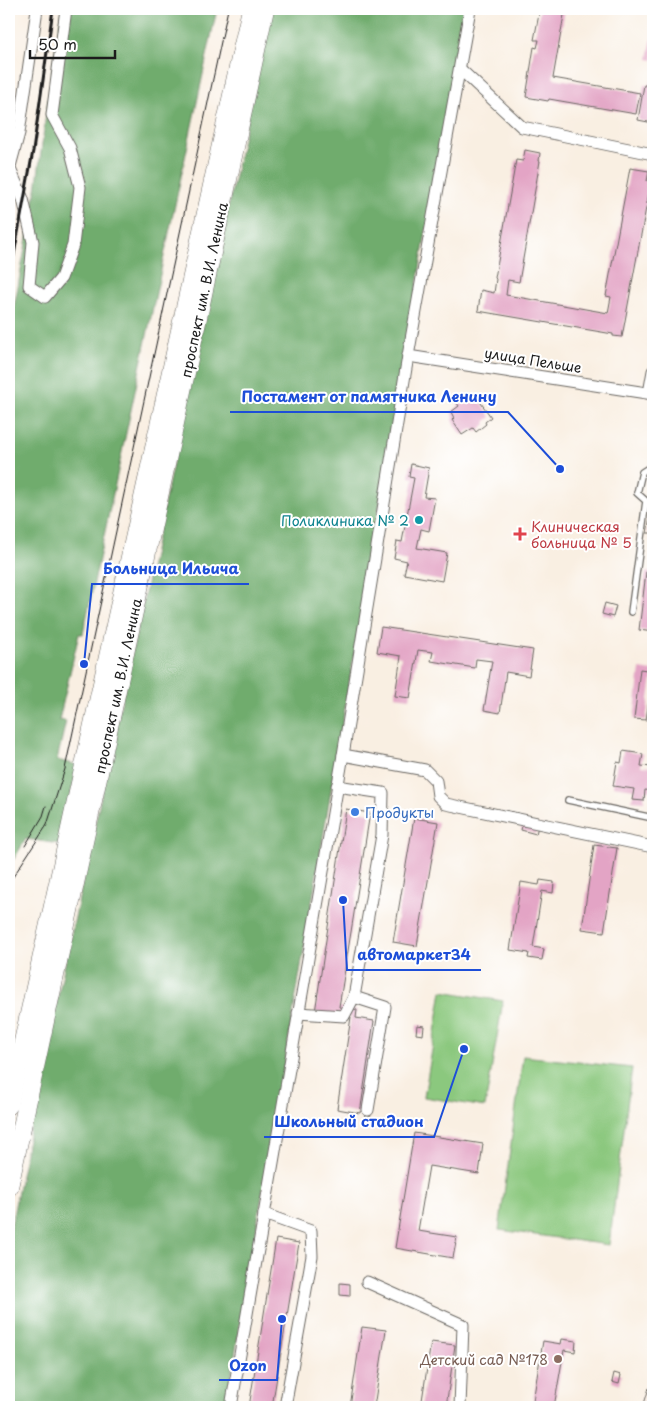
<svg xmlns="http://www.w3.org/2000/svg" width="662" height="1416" font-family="'Playpen Sans',sans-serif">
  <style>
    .green { fill: #8bc87e; stroke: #54724d }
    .forest { fill: #70ac6d; stroke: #466444 }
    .building { fill: #e3a4c5 }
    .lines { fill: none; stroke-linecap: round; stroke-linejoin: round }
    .lane-casing { stroke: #696661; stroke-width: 8 }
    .street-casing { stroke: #696661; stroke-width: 13 }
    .primary-casing { stroke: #696661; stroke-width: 19 }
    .lane { stroke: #fff; stroke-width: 5.5 }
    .street { stroke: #fff; stroke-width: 11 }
    .primary { stroke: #fff; stroke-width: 18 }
    .tram { stroke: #1c1c1c; stroke-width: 1 }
    .rail { stroke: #1c1c1c; stroke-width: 3 }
    .culture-dot { fill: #0f9aa8; stroke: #fff; stroke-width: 2 }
    .health-dot { fill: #e0444e; stroke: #fff; stroke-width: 2 }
    .shop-dot { fill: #3f7fe0; stroke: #fff; stroke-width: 2 }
    .education-dot { fill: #8d6e63; stroke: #fff; stroke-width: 2 }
    .labels { text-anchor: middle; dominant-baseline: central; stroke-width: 4; stroke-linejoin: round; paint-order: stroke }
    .street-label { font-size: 14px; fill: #1c1c1c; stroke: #fff }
    .culture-label { font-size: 14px; fill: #0d838f; stroke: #fff; text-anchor: end }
    .health-label { font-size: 14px; fill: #be3a42; stroke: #fff; text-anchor: start }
    .shop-label { font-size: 14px; fill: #366cbe; stroke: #fff; text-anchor: start }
    .education-label { font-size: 14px; fill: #785e54; stroke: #fff; text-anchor: end }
    .leader { fill: none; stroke: #1d4ed8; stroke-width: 2 }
    .callout-dot { fill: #1d4ed8; stroke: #fff; stroke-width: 2 }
    .callout-label { font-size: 15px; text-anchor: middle; font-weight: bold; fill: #1d4ed8; stroke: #fff; stroke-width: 4; stroke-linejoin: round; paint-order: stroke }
  </style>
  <rect width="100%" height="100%" fill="#fff"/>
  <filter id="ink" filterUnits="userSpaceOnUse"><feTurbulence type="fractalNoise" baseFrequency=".02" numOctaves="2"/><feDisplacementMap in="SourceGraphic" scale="10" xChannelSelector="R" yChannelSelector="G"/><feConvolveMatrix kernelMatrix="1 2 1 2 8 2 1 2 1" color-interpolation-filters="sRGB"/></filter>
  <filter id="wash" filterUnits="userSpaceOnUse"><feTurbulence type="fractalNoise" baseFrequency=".0096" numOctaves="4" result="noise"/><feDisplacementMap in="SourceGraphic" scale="20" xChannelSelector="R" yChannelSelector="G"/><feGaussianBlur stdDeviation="1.12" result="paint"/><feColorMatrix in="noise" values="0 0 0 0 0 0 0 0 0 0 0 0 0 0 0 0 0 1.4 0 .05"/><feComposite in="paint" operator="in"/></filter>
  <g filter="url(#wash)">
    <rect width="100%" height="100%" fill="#f9efe2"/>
    <g class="green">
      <polygon points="442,991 503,1001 485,1107 424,1097"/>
      <polygon points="523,1056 632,1068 609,1245 499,1230"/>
    </g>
    <g class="forest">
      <polygon points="62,9 217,9 83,634 79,634 59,720 66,721 57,760 78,765 59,844 26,839 9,867 9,334 36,190 51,76"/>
      <polygon points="271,9 464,9 226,1407 9,1407 9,1236 39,1084"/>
    </g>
    <g id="blocks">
      <g class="building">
        <polygon points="540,9 565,9 553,78 640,93 636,114 549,99 548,101 526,97 534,47 537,48 539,40 534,40"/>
        <polygon points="652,37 653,37 653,60 648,59"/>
        <polygon points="650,81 653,82 653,123 638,120 644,85 649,85"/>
        <polygon points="525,150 540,153 539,161 540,161 519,282 508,280 506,295 608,313 611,297 606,296 630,168 649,171 647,181 651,181 622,337 613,336 613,334 478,311 481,290 494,293 496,279 495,278 516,160 523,161"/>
        <polygon points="469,395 472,398 476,396 491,417 485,422 486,424 476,432 473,428 462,435 452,420 454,418 451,412 459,406 457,403"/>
        <polygon points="411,464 429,468 424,497 435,498 429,531 421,529 417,548 447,553 442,581 404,574 407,561 394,558 397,541 402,542 414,478 409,477"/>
        <polygon points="653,474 653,491 650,488 648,483 649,477"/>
        <polygon points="650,517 653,518 653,533 647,533"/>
        <polygon points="646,572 653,573 653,632 639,630"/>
        <polygon points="605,603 616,606 613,617 602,614"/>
        <polygon points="381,627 533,650 529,676 506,672 500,713 484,710 492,661 476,659 475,668 431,661 433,652 418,650 410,698 395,696 401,656 377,652"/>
        <polygon points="640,669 653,671 646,720 634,719"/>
        <polygon points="623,751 643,754 641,766 653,767 653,791 645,790 644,801 632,800 634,789 613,786 617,762 621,763"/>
        <polygon points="346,809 370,813 339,1007 357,1010 356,1018 374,1021 360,1113 337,1109 351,1017 315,1012"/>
        <polygon points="414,818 438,822 417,946 393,942"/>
        <polygon points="523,822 538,826 536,834 521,830"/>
        <polygon points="594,845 617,848 604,932 582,929"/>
        <polygon points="540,880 554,882 553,893 542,891 533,947 544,949 542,960 528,958 529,953 510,950 521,882 539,885"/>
        <polygon points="417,1025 424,1026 423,1035 416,1034"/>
        <polygon points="414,1133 483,1144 479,1174 429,1166 418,1231 457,1237 453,1258 395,1248"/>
        <polygon points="276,1239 299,1243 272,1407 249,1407"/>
        <polygon points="340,1283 350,1284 350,1296 340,1295"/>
        <polygon points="362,1327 386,1330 374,1407 350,1407"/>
        <polygon points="562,1339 576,1341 575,1352 564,1350 554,1407 532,1407 543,1341 561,1344"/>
        <polygon points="431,1342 455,1345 446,1407 421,1407"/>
        <polygon points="614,1373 621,1375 619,1384 612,1382"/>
        <polygon points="649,1388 653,1389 653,1407 643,1407"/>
      </g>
    </g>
  </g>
  <g filter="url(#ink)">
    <use href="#blocks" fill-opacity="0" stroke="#696661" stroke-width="1"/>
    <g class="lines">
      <g class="lane-casing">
        <g id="lane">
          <polyline points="631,612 646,501 637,493 642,472 653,465 653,462"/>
          <polyline points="568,800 653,818"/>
        </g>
      </g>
      <g class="street-casing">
        <g id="street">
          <polyline points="460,69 522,127 653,154"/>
          <polyline points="10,169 23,199 33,242 29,286 45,297 61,278 73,245 80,187 70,148 52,115 66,9"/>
          <polyline points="9,170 19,133 37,9"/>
          <polyline points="408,356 653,394"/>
          <polyline points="649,393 653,371"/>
          <polyline points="343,755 425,770 436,781 438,796 446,804 653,847"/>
          <polyline points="354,997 385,1007 368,1110"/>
          <polyline points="298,1013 344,1016 354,997 382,835 383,793 337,786"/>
          <polyline points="264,1214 311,1231 312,1256 285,1407"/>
          <polyline points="367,1282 463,1325 460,1407"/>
          <polyline points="231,1407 343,755 408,356 470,9"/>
        </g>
      </g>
      <g class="primary-casing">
        <g id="primary">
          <polyline points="9,1105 251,9"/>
          <polyline points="9,1187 265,9"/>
        </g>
      </g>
      <use href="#lane" class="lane"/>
      <use href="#street" class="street"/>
      <use href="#primary" class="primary"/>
      <g class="tram">
        <polyline points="25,846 43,816 46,806"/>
        <polyline points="9,883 47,825 65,769 228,9"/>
      </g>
      <polyline class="rail" points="9,282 33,151 53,9"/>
    </g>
  </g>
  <circle class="culture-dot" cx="419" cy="520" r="5"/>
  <path class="health-dot" d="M517.5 526.5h5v5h5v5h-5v5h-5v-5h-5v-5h5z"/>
  <circle class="shop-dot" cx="355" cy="812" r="5"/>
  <circle class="education-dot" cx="558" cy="1359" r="5"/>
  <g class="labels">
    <g class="street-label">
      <text transform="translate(204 290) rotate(-78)">проспект им. В.И. Ленина</text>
      <text transform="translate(533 360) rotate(9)">улица Пельше</text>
      <text transform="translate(118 686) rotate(-78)">проспект им. В.И. Ленина</text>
    </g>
    <g class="culture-label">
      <text x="409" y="520">Поликлиника № 2</text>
    </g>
    <g class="health-label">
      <text x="531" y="526">Клиническая<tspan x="531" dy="16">больница № 5</tspan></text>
    </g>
    <g class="shop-label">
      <text x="365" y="812">Продукты</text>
    </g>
    <g class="education-label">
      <text x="548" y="1359">Детский сад №178</text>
    </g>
  </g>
  <path class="leader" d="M560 469L508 412H230M84 664L92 584H249M343 900L347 970H481M464 1049L434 1137H264M282 1319L277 1380H219"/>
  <g class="callout-dot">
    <circle cx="560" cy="469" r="5"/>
    <circle cx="84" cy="664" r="5"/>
    <circle cx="343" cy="900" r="5"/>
    <circle cx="464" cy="1049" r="5"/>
    <circle cx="282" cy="1319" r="5"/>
  </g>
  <g class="callout-label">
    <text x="369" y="402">Постамент от памятника Ленину</text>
    <text x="171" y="574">Больница Ильича</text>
    <text x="414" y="960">автомаркет34</text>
    <text x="349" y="1127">Школьный стадион</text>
    <text x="248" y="1371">Ozon</text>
  </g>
  <rect width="662" height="1416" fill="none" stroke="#fff" stroke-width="30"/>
  <path d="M30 50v8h85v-8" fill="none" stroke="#1c1c1c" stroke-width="2.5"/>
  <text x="38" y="50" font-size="15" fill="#1c1c1c" stroke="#ffffff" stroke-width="4" paint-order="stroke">50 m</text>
</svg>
